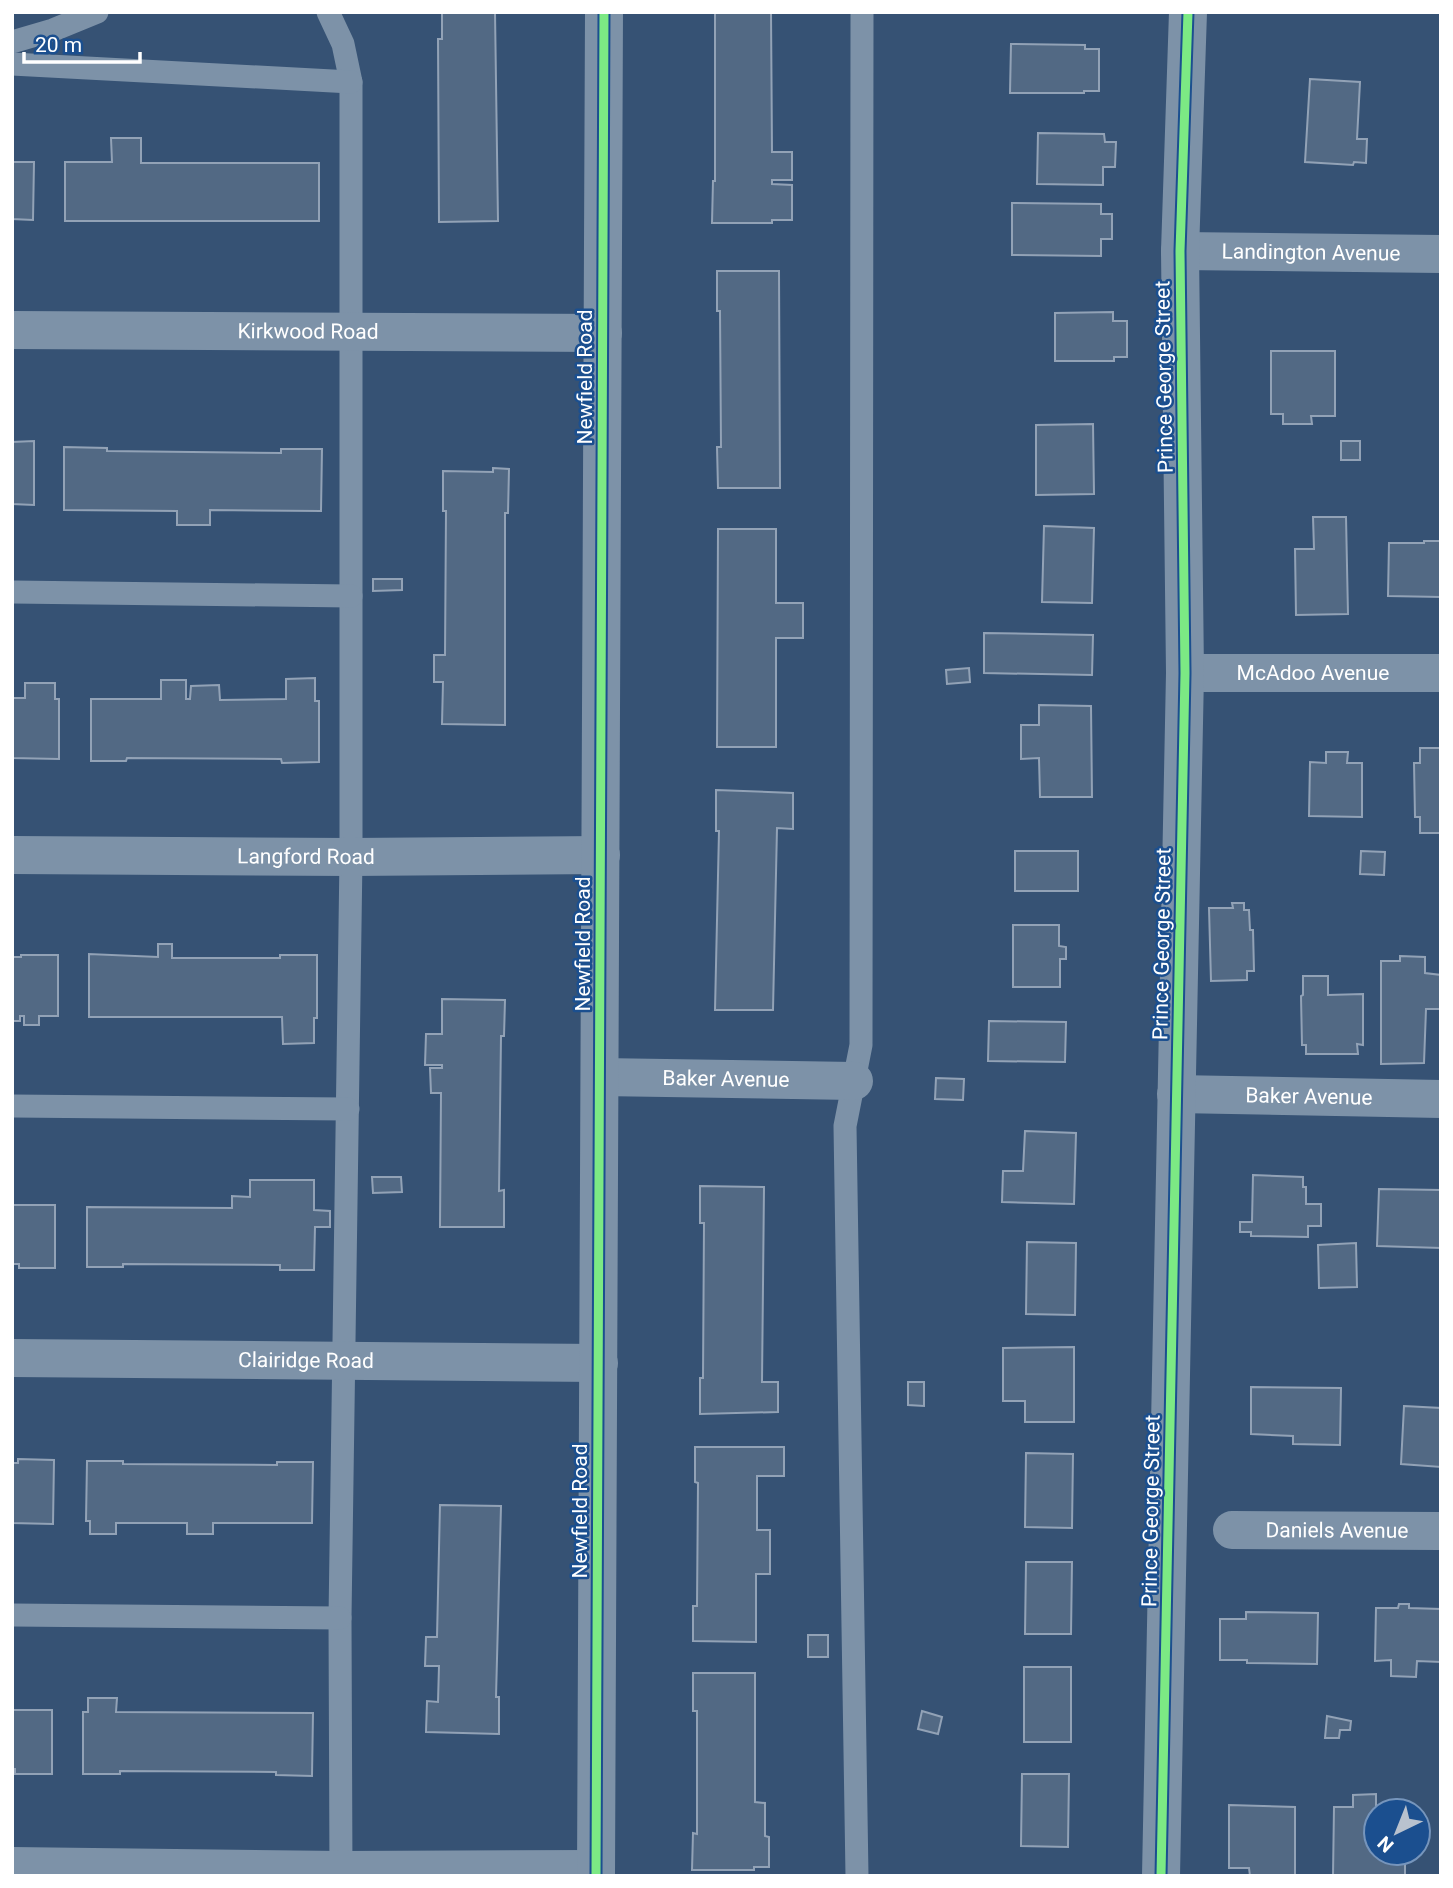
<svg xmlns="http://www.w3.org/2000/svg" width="1453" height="1888" font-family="Roboto,sans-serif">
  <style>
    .building { fill: #526984; stroke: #92a2b6; stroke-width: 2 }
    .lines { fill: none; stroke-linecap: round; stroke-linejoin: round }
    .service { stroke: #7d92a8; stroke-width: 23 }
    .minor { stroke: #7d92a8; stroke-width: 38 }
    .tertiary { stroke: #7d92a8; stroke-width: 38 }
    .cycleway-casing { stroke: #1b4f8f; stroke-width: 13 }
    .cycleway { stroke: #7ce984; stroke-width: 9 }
    .labels { text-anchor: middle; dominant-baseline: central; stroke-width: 5; stroke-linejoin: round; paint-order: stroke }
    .street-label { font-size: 21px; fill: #fff; stroke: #1b4f8f }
  </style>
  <rect width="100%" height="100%" fill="#365274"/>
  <g class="building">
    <polygon points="442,12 495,12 498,221 439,222 438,39 442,39"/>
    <polygon points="715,12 771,12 772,152 792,152 792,180 772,180 772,184 792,185 792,220 772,220 772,223 712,223 713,181 715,181"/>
    <polygon points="1011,44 1085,45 1085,49 1099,49 1099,91 1084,91 1084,93 1010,93"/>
    <polygon points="1310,79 1360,82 1357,139 1367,139 1366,163 1354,162 1353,165 1305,162"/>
    <polygon points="1038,133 1104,134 1105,142 1116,142 1115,167 1103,167 1103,185 1037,184"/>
    <polygon points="111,138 141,138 141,163 319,163 319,221 65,221 65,162 112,162"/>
    <polygon points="12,162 34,162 33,220 12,219"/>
    <polygon points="1012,203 1101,204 1101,214 1112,214 1112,239 1101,239 1101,256 1012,255"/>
    <polygon points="717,271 779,271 780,488 718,488 717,447 721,447 720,311 717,311"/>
    <polygon points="1113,312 1113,321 1127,321 1127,357 1114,357 1114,361 1055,361 1055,313"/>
    <polygon points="1271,351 1335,351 1335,416 1311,416 1312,424 1283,424 1283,414 1271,414"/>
    <polygon points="1093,424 1094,494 1036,495 1036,425"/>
    <polygon points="34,441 34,505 12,504 12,442"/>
    <rect x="1341" y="441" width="19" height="19"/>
    <polygon points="64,447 107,448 107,451 281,453 281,449 322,449 321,511 210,510 210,525 177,525 177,511 64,510"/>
    <polygon points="493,468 509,469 508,513 505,513 505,725 442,724 443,682 434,682 434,655 445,655 446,511 443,511 443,471 493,472"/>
    <polygon points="1313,517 1346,517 1348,614 1296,615 1295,549 1314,549"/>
    <polygon points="1044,526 1094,528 1092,603 1042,602"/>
    <polygon points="718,529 776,529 776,603 803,603 803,638 776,638 776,747 717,747"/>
    <polygon points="1424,541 1441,541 1441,597 1388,596 1389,543 1424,543"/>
    <polygon points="373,579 402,579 402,590 373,591"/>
    <polygon points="984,633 1093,635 1092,675 984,673"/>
    <polygon points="969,668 970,682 947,684 946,670"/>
    <polygon points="315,678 315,701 319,701 319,762 282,763 281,759 127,758 126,761 91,761 91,699 161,699 161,680 186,680 186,699 190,699 191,686 219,685 220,700 286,699 286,679"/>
    <polygon points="25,683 55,683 55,699 59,699 59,759 12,758 12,698 25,698"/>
    <polygon points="1039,705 1091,706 1092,797 1040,797 1039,758 1021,759 1021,725 1039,725"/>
    <polygon points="1420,748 1441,748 1441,833 1420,833 1420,817 1415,817 1414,763 1420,763"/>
    <polygon points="1326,752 1348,752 1347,763 1362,763 1362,817 1309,816 1310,762 1326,763"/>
    <polygon points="716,790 793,793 793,829 777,828 773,1010 715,1010 719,831 716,831"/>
    <rect x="1015" y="851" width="63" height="40"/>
    <polygon points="1361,851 1385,852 1384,875 1360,874"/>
    <polygon points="1232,903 1244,903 1244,910 1249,910 1250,930 1253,930 1254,971 1247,971 1247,980 1211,981 1209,908 1233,908"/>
    <polygon points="1013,925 1059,925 1059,946 1066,947 1066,959 1060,959 1060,987 1013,987"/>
    <polygon points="158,944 172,944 172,958 280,958 280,955 317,955 317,1018 314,1018 314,1043 283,1044 282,1017 89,1017 89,954 158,957"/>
    <polygon points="21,955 58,955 58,1016 39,1016 39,1025 24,1025 24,1016 20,1016 20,1021 12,1021 12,957 21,957"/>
    <polygon points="1400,956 1425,957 1425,973 1441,975 1441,1009 1426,1009 1424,1063 1381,1064 1381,961 1400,961"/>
    <polygon points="1303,976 1328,976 1328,995 1363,994 1363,1045 1357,1044 1358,1054 1306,1054 1306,1045 1302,1045 1301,996 1303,995"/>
    <polygon points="442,999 505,1000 504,1036 501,1036 499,1191 504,1190 504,1227 440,1227 441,1093 431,1093 430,1068 442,1068 442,1065 425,1065 426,1034 442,1034"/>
    <polygon points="989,1021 1066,1022 1065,1062 988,1061"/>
    <polygon points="936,1078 964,1079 963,1100 935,1099"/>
    <polygon points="1025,1131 1076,1133 1074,1204 1002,1202 1003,1171 1023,1171"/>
    <polygon points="1253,1175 1303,1177 1303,1187 1306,1187 1306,1204 1321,1204 1321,1226 1308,1226 1308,1237 1251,1236 1251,1232 1240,1232 1240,1222 1252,1222"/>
    <polygon points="372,1177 401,1177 402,1192 373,1193"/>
    <polygon points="250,1180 314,1180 314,1210 330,1211 330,1227 315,1227 314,1270 280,1270 280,1265 123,1264 123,1267 87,1267 87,1207 232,1208 232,1196 250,1197"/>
    <polygon points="700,1186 764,1187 762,1382 778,1382 778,1412 700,1414 700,1378 703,1378 704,1223 700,1223"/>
    <polygon points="1379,1189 1441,1190 1441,1248 1377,1246"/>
    <polygon points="12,1205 55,1205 55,1268 19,1268 19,1264 12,1264"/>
    <polygon points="1027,1242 1076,1243 1075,1315 1026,1314"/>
    <polygon points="1356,1243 1357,1287 1319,1288 1318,1245"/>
    <polygon points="1074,1347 1074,1422 1025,1422 1025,1401 1003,1401 1003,1348"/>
    <polygon points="908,1382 924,1382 924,1406 908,1405"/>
    <polygon points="1251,1387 1341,1388 1340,1445 1293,1444 1293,1436 1251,1434"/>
    <polygon points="1404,1406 1441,1408 1441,1467 1401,1464"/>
    <polygon points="695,1447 784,1447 784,1476 757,1476 757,1530 770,1530 770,1574 756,1574 756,1642 693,1641 693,1606 697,1606 698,1483 695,1482"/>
    <polygon points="1026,1453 1073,1454 1072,1528 1025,1527"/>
    <polygon points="18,1459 54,1460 53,1524 12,1523 12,1463 18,1463"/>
    <polygon points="87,1461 123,1461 123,1464 277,1465 277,1462 313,1462 312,1523 213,1523 213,1534 187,1534 187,1523 116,1523 116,1534 90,1534 90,1521 86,1521"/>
    <polygon points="440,1505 501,1506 496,1697 499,1697 499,1734 426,1732 427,1701 438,1702 439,1666 425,1666 426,1637 437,1637"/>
    <polygon points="1026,1562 1072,1562 1071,1634 1025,1634"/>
    <polygon points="1399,1604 1409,1604 1409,1608 1441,1609 1441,1662 1417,1661 1416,1677 1391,1676 1391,1660 1375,1661 1376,1608 1398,1608"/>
    <polygon points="1246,1612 1318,1613 1317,1664 1247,1663 1247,1660 1220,1660 1220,1619 1246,1619"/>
    <rect x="808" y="1635" width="20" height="22"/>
    <rect x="1024" y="1667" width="47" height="75"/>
    <polygon points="693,1673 755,1673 755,1802 765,1803 765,1836 769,1837 769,1867 754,1867 754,1870 692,1870 693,1833 697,1834 697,1711 693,1711"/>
    <polygon points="88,1698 117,1698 116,1712 313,1713 312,1776 276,1775 276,1772 120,1771 120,1774 83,1774 83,1712 88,1712"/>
    <polygon points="12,1710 52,1710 52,1774 15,1774 15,1769 12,1769"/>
    <polygon points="922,1711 942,1717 938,1734 918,1729"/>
    <polygon points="1327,1716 1351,1721 1350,1730 1340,1730 1339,1738 1325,1738"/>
    <polygon points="1022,1774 1069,1774 1068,1847 1021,1846"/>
    <polygon points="1376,1794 1376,1807 1406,1807 1406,1811 1376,1811 1376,1853 1405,1853 1405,1876 1333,1876 1334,1807 1353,1807 1353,1795"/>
    <polygon points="1229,1805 1295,1807 1295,1876 1250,1876 1249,1868 1229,1868"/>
  </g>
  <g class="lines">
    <g class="service">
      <polyline points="328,12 343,44 351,82 351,857 340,1618 341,1876"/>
      <polyline points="12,42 53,30 97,12"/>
      <polyline points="12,64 351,82"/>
      <polyline points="12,592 351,596"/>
      <polyline points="12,1106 348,1109"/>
      <polyline points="12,1615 340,1618"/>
      <polyline points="857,1876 845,1126 861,1045 862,12"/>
    </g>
    <g class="minor">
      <path id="s1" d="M1180 251 1441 254"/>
      <path id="s2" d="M12 330 603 333"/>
      <path id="s3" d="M1185 673H1441"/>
      <path id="s4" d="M12 855 351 857 601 855"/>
      <path id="s5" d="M600 1077 854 1081"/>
      <path id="s6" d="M1176 1094 1441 1099"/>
      <path id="s7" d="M12 1358 599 1363"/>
      <path id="s8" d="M1232 1530 1441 1531"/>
      <polyline points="12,1866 341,1870 596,1869"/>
      <polyline points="1161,1876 1185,673 1180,251 1188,12"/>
    </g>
    <polyline class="tertiary" points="596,1876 604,12"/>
    <g class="cycleway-casing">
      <g id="cycleway">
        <polyline points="596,1876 604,12"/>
        <polyline points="1161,1876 1185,673 1180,251 1188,12"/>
      </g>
    </g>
    <use href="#cycleway" class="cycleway"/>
  </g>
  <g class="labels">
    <g class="street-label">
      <text stroke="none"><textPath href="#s1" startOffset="131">Landington Avenue</textPath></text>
      <text stroke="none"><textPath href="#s2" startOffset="296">Kirkwood Road</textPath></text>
      <text transform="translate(585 377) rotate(-90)">Newfield Road</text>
      <text transform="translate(1164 377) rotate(-91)">Prince George Street</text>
      <text stroke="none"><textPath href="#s3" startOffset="128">McAdoo Avenue</textPath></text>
      <text stroke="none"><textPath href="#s4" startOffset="294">Langford Road</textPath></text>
      <text transform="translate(583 944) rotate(-90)">Newfield Road</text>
      <text transform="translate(1162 944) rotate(-89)">Prince George Street</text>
      <text stroke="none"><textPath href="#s5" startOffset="126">Baker Avenue</textPath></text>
      <text stroke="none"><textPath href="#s6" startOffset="133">Baker Avenue</textPath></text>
      <text stroke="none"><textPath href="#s7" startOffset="294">Clairidge Road</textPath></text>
      <text transform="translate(580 1511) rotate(-90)">Newfield Road</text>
      <text transform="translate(1151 1511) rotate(-89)">Prince George Street</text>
      <text stroke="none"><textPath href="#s8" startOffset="105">Daniels Avenue</textPath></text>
    </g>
  </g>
  <rect width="1453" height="1888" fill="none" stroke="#ffffff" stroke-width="28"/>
  <g transform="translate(1397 1832) rotate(223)"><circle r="33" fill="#1b4f8f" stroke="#7695bc" stroke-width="2"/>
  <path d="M0-5L12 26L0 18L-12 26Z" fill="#b9c2ce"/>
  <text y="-10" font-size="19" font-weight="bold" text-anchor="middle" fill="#ffffff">N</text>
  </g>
  <path d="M24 52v10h116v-10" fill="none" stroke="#ffffff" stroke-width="3.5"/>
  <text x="35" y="52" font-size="21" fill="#ffffff" stroke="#1b4f8f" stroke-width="5" paint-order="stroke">20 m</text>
</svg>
